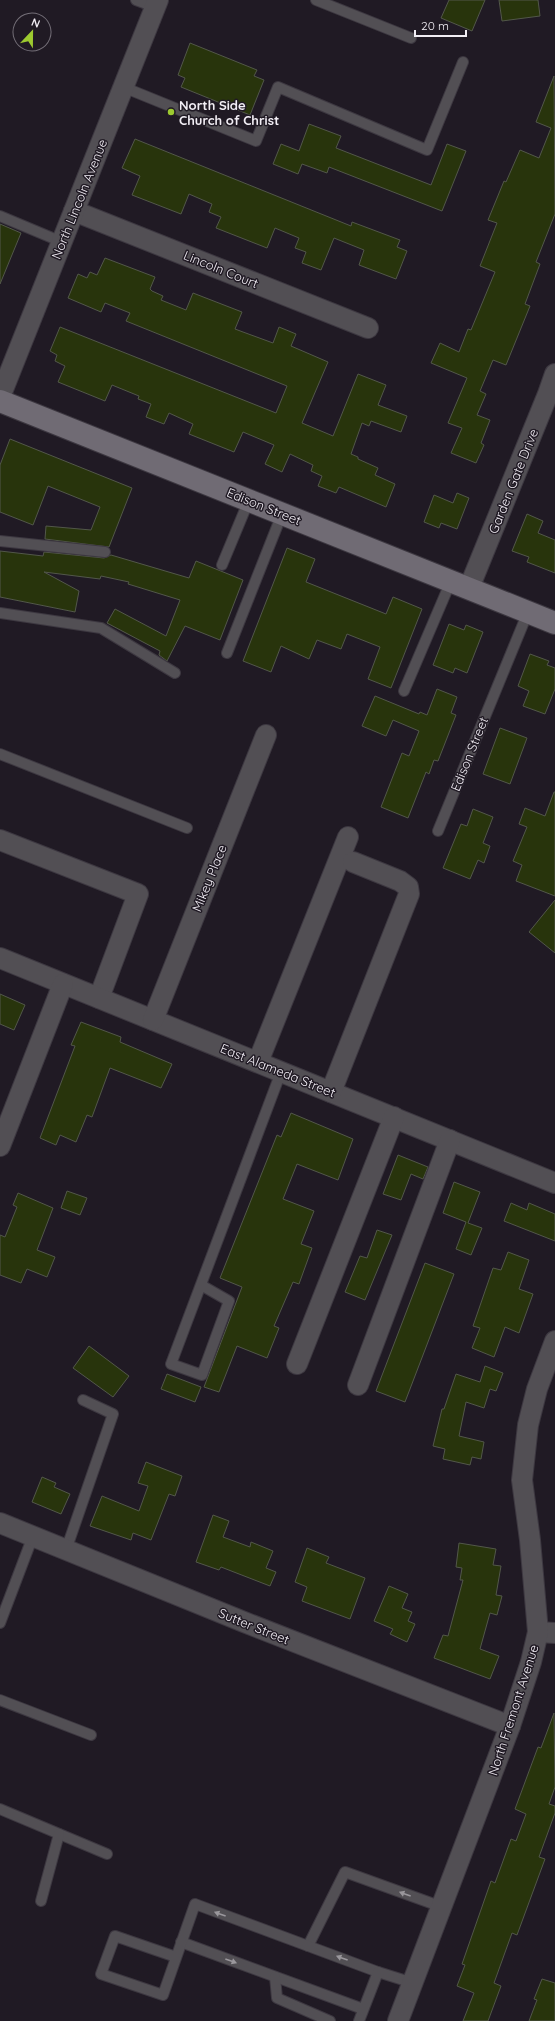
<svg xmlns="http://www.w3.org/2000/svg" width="555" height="2021" font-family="Quicksand,sans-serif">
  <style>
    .building { fill: #28340c; stroke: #52574a }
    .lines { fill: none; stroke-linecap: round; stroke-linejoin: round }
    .lane-casing { stroke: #3d3841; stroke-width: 12 }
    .street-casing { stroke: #3d3841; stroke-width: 22 }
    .secondary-casing { stroke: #3d3841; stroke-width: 24 }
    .lane { stroke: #524f54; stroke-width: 10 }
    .street { stroke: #524f54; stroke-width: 20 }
    .secondary { stroke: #706b74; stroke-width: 22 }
    .oneway { fill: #9a979c }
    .poi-dot { fill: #9dca30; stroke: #201a24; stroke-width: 1.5 }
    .labels { text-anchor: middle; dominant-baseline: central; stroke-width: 3; stroke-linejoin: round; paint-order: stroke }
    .poi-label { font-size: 13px; font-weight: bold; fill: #f2eef5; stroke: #201a24; text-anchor: start }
    .street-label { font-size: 13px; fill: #f2eef5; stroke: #201a24 }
  </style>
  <rect width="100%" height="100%" fill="#201a24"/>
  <g class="building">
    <polygon points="449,0 485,0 472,31 441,18"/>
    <polygon points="499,0 538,0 540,16 502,21"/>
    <polygon points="190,43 257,70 254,76 264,80 250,115 181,87 185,78 178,75"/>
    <polygon points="554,76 555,214 536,262 540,264 525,304 530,306 506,365 493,360 480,391 486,394 477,415 490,420 481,443 484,445 476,463 451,453 462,428 448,423 467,378 431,363 440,343 459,352 468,329 471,330 495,272 480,266 497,223 488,220 504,181 506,182 520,150 539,158 551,128 536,122"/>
    <polygon points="309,124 341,136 336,148 431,185 447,144 466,151 442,211 329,167 327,173 302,164 298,174 273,164 281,144 299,151"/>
    <polygon points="135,139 351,226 352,222 400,240 397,247 407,251 396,279 359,265 364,250 334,238 321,270 302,263 306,252 295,248 299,238 275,228 267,248 216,228 221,217 209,212 212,204 189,194 181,214 132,195 140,176 122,168"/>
    <polygon points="0,224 21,233 0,284"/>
    <polygon points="105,258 155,277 150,289 152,291 163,296 161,300 186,310 193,293 242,312 235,329 243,332 273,343 279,327 296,334 291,346 328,362 302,423 333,436 358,374 386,385 378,405 407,416 401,432 371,421 369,426 362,423 351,454 358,457 358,459 378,468 375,475 395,484 386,507 339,487 336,493 318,486 322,476 311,471 313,465 290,454 282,472 265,464 274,445 243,432 234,452 189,434 193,424 169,413 164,424 146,417 151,404 138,399 139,396 112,385 105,401 58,382 65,366 55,361 57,355 50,351 60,327 276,413 287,386 126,321 130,313 105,303 101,312 68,298 78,274 87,278 90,272 97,275"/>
    <polygon points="10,439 132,488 109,547 45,539 46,526 91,530 100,507 48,486 33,525 0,512 0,465"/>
    <polygon points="457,493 469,498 457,529 441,523 439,528 424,522 434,495 453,503"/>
    <polygon points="527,514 543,521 538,533 555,540 555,573 527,562 529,557 512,551"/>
    <polygon points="287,548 315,559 306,582 386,614 393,597 422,609 391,688 368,679 380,647 347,634 341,649 317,640 309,659 281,646 271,672 243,661"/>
    <polygon points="0,551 43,556 44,552 104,558 111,555 189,578 196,561 243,580 220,640 185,626 167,661 159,655 160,651 107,623 115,609 166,636 180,600 128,584 129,582 101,576 100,579 44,572 79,591 75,612 0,597"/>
    <polygon points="449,624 464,630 466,625 483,632 467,673 455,668 453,673 433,665"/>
    <polygon points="530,654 549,661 547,665 555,668 555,689 545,714 523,706 529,691 518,686"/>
    <polygon points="437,689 457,697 451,713 456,715 438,761 434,760 429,774 426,772 408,818 381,807 402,753 409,756 419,731 393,720 386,736 362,726 375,696 419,714 420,712 427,715"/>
    <polygon points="500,728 527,738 510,784 483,774"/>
    <polygon points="554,792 555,792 555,896 516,881 522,865 513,861 527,827 519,824 525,808 545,816"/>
    <polygon points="473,809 493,817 483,843 490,846 484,863 478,860 470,879 443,868 461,824 467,826"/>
    <polygon points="555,900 555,953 529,932"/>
    <polygon points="0,994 25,1005 14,1030 0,1024"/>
    <polygon points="81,1022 121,1037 120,1042 172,1064 161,1088 110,1068 92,1117 87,1115 76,1142 60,1135 56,1145 40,1138 75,1046 71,1045"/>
    <polygon points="291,1113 353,1139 338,1180 297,1164 283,1199 314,1211 301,1244 312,1248 299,1284 293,1282 274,1326 279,1328 267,1358 237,1346 219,1392 204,1387 242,1287 220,1278 277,1135 281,1137"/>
    <polygon points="398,1155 428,1167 423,1179 411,1174 401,1200 383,1194"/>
    <polygon points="454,1182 480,1192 468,1223 482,1228 471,1255 456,1249 466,1222 443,1213"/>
    <polygon points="67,1191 87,1198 80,1215 61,1208"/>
    <polygon points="18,1193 53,1208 37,1250 55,1257 47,1277 27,1269 21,1283 0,1275 0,1235 5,1237 17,1207 13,1205"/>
    <polygon points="511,1203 527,1210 529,1203 555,1214 555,1241 504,1221"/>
    <polygon points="377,1230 392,1235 365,1300 345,1292 360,1256 367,1258"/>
    <polygon points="508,1252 529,1260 519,1289 533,1294 519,1333 505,1327 494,1357 472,1348 480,1328 473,1326 493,1268 501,1270"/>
    <polygon points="425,1263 454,1274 405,1402 376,1391"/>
    <polygon points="89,1346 129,1376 113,1397 73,1368"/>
    <polygon points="485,1366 503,1373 496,1391 490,1389 484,1408 466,1402 459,1436 484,1442 481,1459 472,1457 470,1465 443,1459 445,1449 433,1446 442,1409 444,1409 456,1374 480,1382"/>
    <polygon points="167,1374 201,1387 195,1402 161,1389"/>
    <polygon points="146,1462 182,1476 175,1496 169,1494 151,1540 133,1533 131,1540 90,1526 102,1496 139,1511 148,1486 138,1483"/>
    <polygon points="42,1477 56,1483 54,1487 70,1494 61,1514 32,1502"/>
    <polygon points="213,1515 229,1521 223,1537 250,1547 251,1542 273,1551 266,1568 276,1572 270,1586 221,1567 219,1570 196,1562"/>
    <polygon points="459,1543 496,1549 493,1565 501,1566 496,1595 502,1596 497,1615 490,1613 480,1649 499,1656 490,1679 434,1658 443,1635 448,1636 463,1580 460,1580 462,1568 456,1567"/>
    <polygon points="307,1548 329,1557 326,1563 365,1578 350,1619 302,1601 307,1587 295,1582"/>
    <polygon points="389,1586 408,1594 402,1608 412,1612 408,1621 415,1624 407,1642 390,1634 393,1629 374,1621"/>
    <polygon points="554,1713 555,1787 549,1804 555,1806 555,1813 539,1857 545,1859 517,1935 512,1933 494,1983 501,1986 488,2021 463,2021 474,1993 457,1986 465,1965 462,1964 491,1881 495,1883 511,1839 516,1841 526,1814 515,1809 538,1747 541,1748"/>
    <polygon points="542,1979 555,1983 555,2021 529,2021 537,2000 534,1999"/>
  </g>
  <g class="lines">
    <g class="lane-casing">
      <g id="lane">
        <polyline points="136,0 155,7"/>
        <polyline points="316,0 411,38"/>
        <polyline points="123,87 256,141 278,87 427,150 463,62"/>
        <polyline points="0,216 62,242"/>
        <polyline points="0,541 105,552"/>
        <polyline points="222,565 249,500"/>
        <polyline points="0,613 101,628 175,673"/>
        <polyline points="227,653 282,514"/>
        <polyline points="404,691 451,581"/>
        <polyline points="0,754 187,828"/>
        <polyline points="438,831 528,612"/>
        <polyline points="201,1285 229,1301 202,1375 171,1364 281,1072"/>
        <polyline points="66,1550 113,1414 83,1400"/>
        <polyline points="0,1623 33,1536"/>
        <polyline points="0,1700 91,1735"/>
        <polyline points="0,1809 107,1854"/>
        <polyline points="41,1901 59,1834"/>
        <polyline points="181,1942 363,2009"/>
        <polyline points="308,1946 345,1872 442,1907"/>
        <polyline points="176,1957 115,1936 101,1974 163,1995 195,1904 378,1972"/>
        <polyline points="275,1977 277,1998 330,2021"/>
        <polyline points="359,2021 378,1972 413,1983"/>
      </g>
    </g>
    <g class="street-casing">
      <g id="street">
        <polyline points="74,211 368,328"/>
        <polyline points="0,397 158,0"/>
        <polyline points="469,588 548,394 555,374"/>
        <polyline points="0,840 138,894 99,998"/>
        <polyline points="0,958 555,1183"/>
        <polyline points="153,1020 266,735"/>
        <polyline points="258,1062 348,837"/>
        <polyline points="331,1092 409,894 408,887 400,881 353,862"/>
        <polyline points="0,1146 63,984"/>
        <polyline points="297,1364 394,1117"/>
        <polyline points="358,1385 450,1140"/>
        <polyline points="0,1523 244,1622 510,1726"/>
        <polyline points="538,1632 555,1633"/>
        <polyline points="398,2021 510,1726 531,1662 538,1632 530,1540 522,1480 528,1425 537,1389 555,1341"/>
      </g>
    </g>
    <g class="secondary-casing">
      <polyline id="secondary" points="0,401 555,623"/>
    </g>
    <use href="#lane" class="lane"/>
    <use href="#street" class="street"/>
    <use href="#secondary" class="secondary"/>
  </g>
  <defs><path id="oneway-solid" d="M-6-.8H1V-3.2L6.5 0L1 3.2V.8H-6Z"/></defs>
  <g class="oneway">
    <use href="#oneway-solid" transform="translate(405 1894) rotate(-160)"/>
    <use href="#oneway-solid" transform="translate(220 1914) rotate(-160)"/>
    <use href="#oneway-solid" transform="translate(342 1958) rotate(-160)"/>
    <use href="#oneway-solid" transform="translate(231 1961) rotate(20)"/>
  </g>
  <circle class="poi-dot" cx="171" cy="112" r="4"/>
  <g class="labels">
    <g class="poi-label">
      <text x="179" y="105">North Side<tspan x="179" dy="15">Church of Christ</tspan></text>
    </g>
    <g class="street-label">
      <text transform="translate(79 199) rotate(-68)">North Lincoln Avenue</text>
      <text transform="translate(221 269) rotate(22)">Lincoln Court</text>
      <text transform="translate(513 481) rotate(-68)">Garden Gate Drive</text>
      <text transform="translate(264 506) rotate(22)">Edison Street</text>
      <text transform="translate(469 754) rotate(-68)">Edison Street</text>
      <text transform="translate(209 878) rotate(-68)">Mikey Place</text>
      <text transform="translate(278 1070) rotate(22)">East Alameda Street</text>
      <text transform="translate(254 1626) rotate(22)">Sutter Street</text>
      <text transform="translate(513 1710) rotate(-72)">North Fremont Avenue</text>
    </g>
  </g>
  <g transform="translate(32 32) rotate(22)"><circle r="19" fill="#201a24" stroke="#746f78"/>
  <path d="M0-3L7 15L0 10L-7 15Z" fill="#9dca30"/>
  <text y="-6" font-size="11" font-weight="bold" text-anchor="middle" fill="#f2eef5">N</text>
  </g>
  <path d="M415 30v6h51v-6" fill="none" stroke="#f2eef5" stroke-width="2"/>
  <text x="421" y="30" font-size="12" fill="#f2eef5" stroke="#201a24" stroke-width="3" paint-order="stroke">20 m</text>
</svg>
